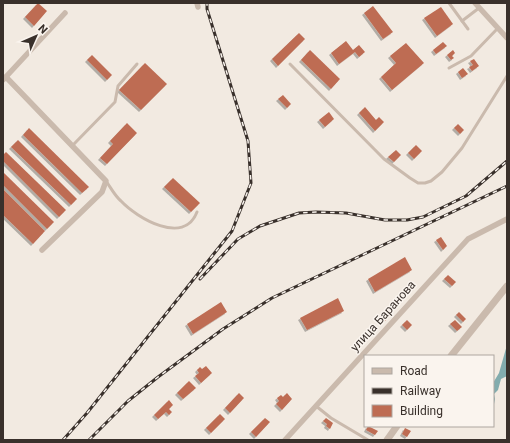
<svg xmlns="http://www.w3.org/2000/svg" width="510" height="443" font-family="Roboto,sans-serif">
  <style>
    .water { fill: #82acae }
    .building { fill: #be6c53; filter: url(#shadow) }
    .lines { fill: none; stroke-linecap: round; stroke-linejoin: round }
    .service { stroke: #cabaad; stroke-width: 3 }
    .minor { stroke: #cabaad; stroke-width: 5.5 }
    .tertiary { stroke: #cabaad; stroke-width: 7 }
    .rail-casing { stroke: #39302b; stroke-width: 3 }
    .rail { stroke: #faf4ee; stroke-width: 1.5; stroke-dasharray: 4.5; stroke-linecap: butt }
    .labels { text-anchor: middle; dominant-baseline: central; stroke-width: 3; stroke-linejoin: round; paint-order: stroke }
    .street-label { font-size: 12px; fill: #39302b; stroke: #faf4ee }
  </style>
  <defs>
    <filter id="shadow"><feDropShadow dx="-2" dy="2" stdDeviation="0" flood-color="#0004"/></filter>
  </defs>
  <rect width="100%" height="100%" fill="#f2eae1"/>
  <polygon class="water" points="507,345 507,376 501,379 498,390 494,394 495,399 493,409 493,383 499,373"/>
  <g class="building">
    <polygon points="38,3 47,11 34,26 25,17"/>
    <polygon points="373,6 393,32 383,39 364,13"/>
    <polygon points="441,7 453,24 437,36 424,18"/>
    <polygon points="299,33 305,39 278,66 272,59"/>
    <polygon points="346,41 353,50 359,45 365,52 359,57 355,52 339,64 331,53"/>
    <polygon points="443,42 447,46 436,54 433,50"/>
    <polygon points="406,43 424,63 392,90 381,77 396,63 390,56"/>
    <polygon points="310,50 340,79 331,89 301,60"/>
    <polygon points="453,50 455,53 452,56 454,58 451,60 447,55"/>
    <polygon points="92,55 112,75 107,80 87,60"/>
    <polygon points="474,59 479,66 472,71 469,67 473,65 470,61"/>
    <polygon points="145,63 167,84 141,110 119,90"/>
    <polygon points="463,68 468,74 462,78 458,72"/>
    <polygon points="283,95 291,104 287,108 278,99"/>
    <polygon points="365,107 376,120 379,117 384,122 375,131 359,113"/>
    <polygon points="329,112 334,119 325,127 319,120"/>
    <polygon points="127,123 137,133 107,164 100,158 113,144 110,141"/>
    <polygon points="458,124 464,130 460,134 454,128"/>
    <polygon points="29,128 89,187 82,193 23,135"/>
    <polygon points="18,140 77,199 71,205 11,147"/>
    <polygon points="416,145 422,151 414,159 408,153"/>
    <polygon points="396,150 401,155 394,162 388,157"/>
    <polygon points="6,152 66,210 59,217 3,161 3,155"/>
    <polygon points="3,172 54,222 47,229 3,185"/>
    <polygon points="173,178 200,203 191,212 164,187"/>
    <polygon points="3,189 45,231 33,244 3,215"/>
    <polygon points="441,237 447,246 443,250 436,240"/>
    <polygon points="405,257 412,270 375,292 368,279"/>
    <polygon points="448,275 456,282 452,286 444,279"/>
    <polygon points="338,298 344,311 307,330 300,318"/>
    <polygon points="221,302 227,312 193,334 187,324"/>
    <polygon points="389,308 393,312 385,321 380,316"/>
    <polygon points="459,312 466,319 463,322 456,315"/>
    <polygon points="407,320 412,325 407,330 402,325"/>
    <polygon points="455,320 462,327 457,331 450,324"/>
    <polygon points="206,366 212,373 201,383 195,376 199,373 197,370 200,367 202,369"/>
    <polygon points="189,381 196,388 183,399 177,393"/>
    <polygon points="239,393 244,398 230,413 225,408"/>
    <polygon points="287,393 292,399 282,410 276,404 279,401 277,398 281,395 283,397"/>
    <polygon points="169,400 173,405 169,409 172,412 169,415 166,412 158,419 154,415"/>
    <polygon points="220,414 225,419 211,433 206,428"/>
    <polygon points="265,418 270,422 256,437 251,432"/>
    <polygon points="326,418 333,423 330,429 326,426 327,424 323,421"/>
    <polygon points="368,426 378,431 375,435 366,430"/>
    <polygon points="405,428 411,431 407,437 402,434"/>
  </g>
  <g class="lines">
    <g class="service">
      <polyline points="449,3 468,29"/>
      <polyline points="462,21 479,8"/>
      <polyline points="290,64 384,159 410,178 418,183 425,183 431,181 442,172 462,148 507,76"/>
      <polyline points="449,68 471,56 498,28"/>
      <polyline points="73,145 115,102 118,86 137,64"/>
      <path d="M106 181C111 188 115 196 121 201 137 218 184 246 197 212"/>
      <polyline points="316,406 331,418 368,440"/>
    </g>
    <g class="minor">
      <polyline points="197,3 198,7"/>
      <polyline points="475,3 507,38"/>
      <polyline points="6,77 106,181 102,192 42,250"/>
      <polyline points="3,80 65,13"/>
      <polyline points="285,440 468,239 507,219"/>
    </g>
    <g class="tertiary">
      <polyline points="451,356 507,286"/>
      <polyline points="387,440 397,426"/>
    </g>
    <g class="rail-casing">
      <g id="rail">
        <polyline points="200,279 238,239 260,226 299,213 316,212 346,213 385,220 407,220 423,217 466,196 507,161"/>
        <polyline points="63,440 87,413 232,231 251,183 248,141 207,9 207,3"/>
        <polyline points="89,440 128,401 158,377 223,329 272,298 507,186"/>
      </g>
    </g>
    <use href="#rail" class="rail"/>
  </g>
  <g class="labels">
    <g class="street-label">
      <text transform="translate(383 316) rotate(-48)">улица Баранова</text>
    </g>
  </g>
  <rect width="510" height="443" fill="none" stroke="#39302b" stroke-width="8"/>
  <rect x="364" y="355" width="130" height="72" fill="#faf4ee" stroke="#ada6a0"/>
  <rect x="372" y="368" width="20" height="6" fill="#cabaad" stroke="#ada6a0"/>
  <text x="400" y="375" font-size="12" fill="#39302b">Road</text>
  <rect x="372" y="388" width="20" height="6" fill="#39302b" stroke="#ada6a0"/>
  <text x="400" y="395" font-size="12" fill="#39302b">Railway</text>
  <rect x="372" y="405" width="20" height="12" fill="#be6c53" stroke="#ada6a0"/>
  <text x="400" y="415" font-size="12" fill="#39302b">Building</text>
  <g transform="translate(36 36) rotate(45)" stroke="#faf4ee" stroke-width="3" paint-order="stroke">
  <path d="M0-3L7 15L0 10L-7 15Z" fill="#39302b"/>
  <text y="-6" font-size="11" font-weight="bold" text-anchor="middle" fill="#39302b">N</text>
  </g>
</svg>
